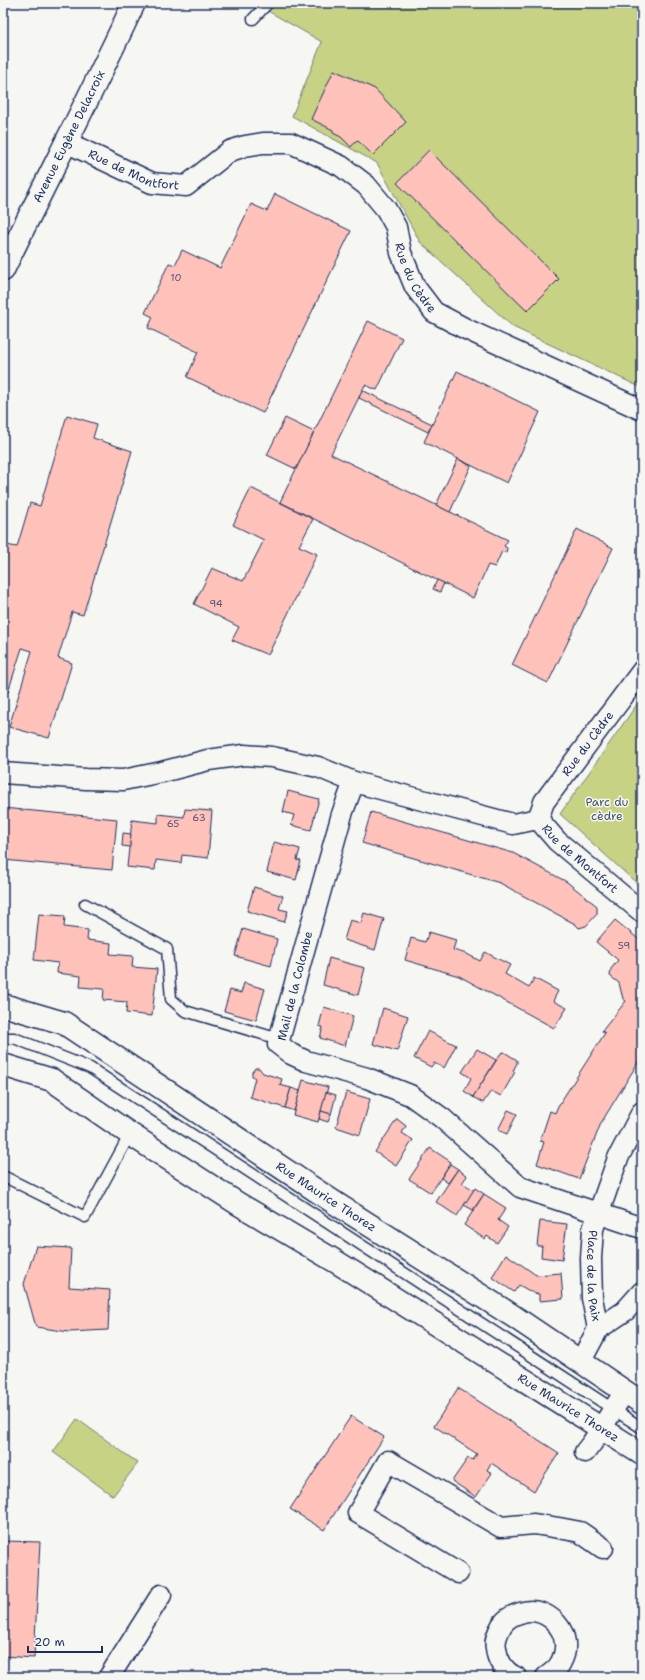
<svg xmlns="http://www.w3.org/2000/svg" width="645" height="1680" font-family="'Shantell Sans',sans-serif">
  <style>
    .green { fill: #c7d285; stroke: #718072 }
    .building { fill: #fec2bb; stroke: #1b2f5e }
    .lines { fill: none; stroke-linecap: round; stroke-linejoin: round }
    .lane-casing { stroke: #1b2f5e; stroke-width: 13 }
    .street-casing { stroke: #1b2f5e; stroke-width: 23 }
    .secondary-casing { stroke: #1b2f5e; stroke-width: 25 }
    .lane { stroke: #f6f6f2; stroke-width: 10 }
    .street { stroke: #f6f6f2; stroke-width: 20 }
    .secondary { stroke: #f6f6f2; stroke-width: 22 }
    .labels { text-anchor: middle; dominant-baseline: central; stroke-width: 3; stroke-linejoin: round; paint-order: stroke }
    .number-label { font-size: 10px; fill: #545475 }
    .street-label { font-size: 12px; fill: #1b2f5e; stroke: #f6f6f2 }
    .park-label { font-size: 12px; fill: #465868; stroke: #f6f6f2 }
  </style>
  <rect width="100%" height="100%" fill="#f6f6f2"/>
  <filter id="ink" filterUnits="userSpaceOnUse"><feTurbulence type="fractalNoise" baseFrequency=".025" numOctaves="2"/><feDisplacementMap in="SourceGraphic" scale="8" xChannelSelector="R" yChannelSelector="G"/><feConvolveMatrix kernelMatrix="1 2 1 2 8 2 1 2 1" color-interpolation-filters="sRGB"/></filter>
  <g filter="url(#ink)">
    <g class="green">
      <polygon points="254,3 642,3 642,388 513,327 420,242 377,163 292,116 322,42"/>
      <polygon points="642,697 642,888 560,814"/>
      <polygon points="77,1419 138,1463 113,1496 53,1452"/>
    </g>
    <g class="building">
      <polygon points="334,70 375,89 406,122 373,155 357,140 351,147 341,137 333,133 333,130 311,119"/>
      <polygon points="429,150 559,279 527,311 397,183"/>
      <polygon points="275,194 351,231 263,413 187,377 198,352 148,328 153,317 145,313 169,263 175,265 182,250 220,268 251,204 267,211"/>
      <polygon points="368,321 402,338 377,390 365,385 331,454 508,540 504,546 507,548 506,553 502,551 495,567 488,565 473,598 280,502"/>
      <polygon points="457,371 540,412 507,483 424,442"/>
      <polygon points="362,390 432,424 428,432 359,398"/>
      <polygon points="67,415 97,424 93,438 132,451 83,615 72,612 58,658 72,663 49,738 9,727 32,651 22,648 8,692 3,690 3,555 6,545 17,547 30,503 40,506"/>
      <polygon points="285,418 314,432 296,469 267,455"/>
      <polygon points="458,459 471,466 450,512 436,505"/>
      <polygon points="251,488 313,519 299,546 317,554 268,655 232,640 239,627 194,604 212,568 243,581 264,540 233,525"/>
      <polygon points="577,529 613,548 548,683 512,665"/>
      <polygon points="437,580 444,583 440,592 433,589"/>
      <polygon points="288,791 319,799 311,830 291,825 294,815 283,812"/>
      <polygon points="3,808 117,819 112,870 3,860"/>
      <polygon points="185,809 212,811 208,858 182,855 181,863 156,860 155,870 127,867 132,820 158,823 158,814 184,817"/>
      <polygon points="371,812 513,853 567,882 597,906 597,914 586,926 579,928 575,924 500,883 362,843"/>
      <polygon points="123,833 131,834 130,847 122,846"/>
      <polygon points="274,842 300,849 297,860 301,861 296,880 267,872"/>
      <polygon points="254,887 283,896 279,909 288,911 284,922 247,911"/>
      <polygon points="364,913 384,919 375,950 344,940 350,920 361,923"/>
      <polygon points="39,914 65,916 64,927 88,930 87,940 111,943 110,954 133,956 132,967 157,969 152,1016 126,1013 127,1002 103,1000 104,989 80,987 81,976 57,973 58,963 34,960"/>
      <polygon points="615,920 642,942 642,1056 601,1123 579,1179 537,1164 544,1142 540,1141 550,1111 555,1113 558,1106 605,1033 602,1031 626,1001 623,999 619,983 610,976 611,969 618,960 596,942"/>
      <polygon points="243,929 277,939 271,966 235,956"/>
      <polygon points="429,932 456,940 453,950 467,954 480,961 485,952 510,965 505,974 529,988 534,978 558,991 553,1001 567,1008 554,1028 459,976 405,960 411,938 425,942"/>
      <polygon points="329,958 365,968 358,995 323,985"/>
      <polygon points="244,983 265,989 256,1020 224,1011 230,990 241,993"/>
      <polygon points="324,1007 353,1016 345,1046 320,1038 323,1027 319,1026"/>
      <polygon points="383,1008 408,1016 397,1051 373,1044"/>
      <polygon points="428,1031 456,1045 444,1068 434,1063 431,1067 414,1058"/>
      <polygon points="477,1049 496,1060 473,1097 464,1091 471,1078 462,1072"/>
      <polygon points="504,1052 517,1060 517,1063 513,1071 515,1072 501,1096 491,1091 483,1103 473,1097 501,1053"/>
      <polygon points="255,1068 259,1068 263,1073 282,1079 280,1085 291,1088 285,1108 250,1097 255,1078 252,1076 252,1072"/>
      <polygon points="303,1080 328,1087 318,1122 293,1115"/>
      <polygon points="291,1088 300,1091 294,1111 285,1108"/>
      <polygon points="326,1092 336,1095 331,1114 321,1111"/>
      <polygon points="346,1092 370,1099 360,1135 336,1127"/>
      <polygon points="508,1110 517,1114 507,1134 498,1130"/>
      <polygon points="321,1111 331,1114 328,1122 319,1119"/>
      <polygon points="397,1119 406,1126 402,1133 413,1140 396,1166 375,1152"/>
      <polygon points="430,1148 451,1162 431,1193 409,1179"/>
      <polygon points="450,1164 458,1169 448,1183 441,1178"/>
      <polygon points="458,1169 467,1176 462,1183 474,1190 457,1216 436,1202"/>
      <polygon points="475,1188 484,1194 473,1210 464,1205"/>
      <polygon points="484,1194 506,1208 498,1220 508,1227 497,1243 487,1236 485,1239 464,1225"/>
      <polygon points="540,1221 567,1224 562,1260 541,1257 542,1246 537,1246"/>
      <polygon points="36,1246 71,1248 69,1287 110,1290 108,1330 69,1332 36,1327 24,1284"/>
      <polygon points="506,1254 536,1275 561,1273 563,1299 539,1301 539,1294 533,1293 519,1285 514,1292 492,1277"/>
      <polygon points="458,1388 559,1453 534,1491 491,1463 487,1470 492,1473 476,1497 452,1481 468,1458 473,1460 477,1454 434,1426"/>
      <polygon points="351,1416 384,1437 324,1530 290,1509"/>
      <polygon points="3,1541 40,1542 34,1658 3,1656"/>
    </g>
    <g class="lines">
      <g class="lane-casing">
        <g id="lane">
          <polyline points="253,19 268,3"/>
          <polyline points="85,904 167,949 171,999 185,1011 279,1039"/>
          <polyline points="3,1038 14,1038 90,1068 642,1428"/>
          <polyline points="3,1176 85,1217 130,1134"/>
        </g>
      </g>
      <g class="street-casing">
        <g id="street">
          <path id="s1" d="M66 142 152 183 186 186 230 151 245 146 263 143H291L341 166 366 185 386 209 396 227 401 253 415 287 434 312 466 329 642 410"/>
          <polyline points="3,773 86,779 123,780 162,772 208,760 244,755 272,757 318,767 354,782"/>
          <polyline points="538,819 513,824 354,782 342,814 278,1044 291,1054 306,1061 367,1078 410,1095 442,1118 520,1187 642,1228"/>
          <path id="s2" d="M538 819 544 802 642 671"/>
          <path id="s3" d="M538 819 557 841 642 912"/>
          <path id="s4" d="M642 1112 618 1158 593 1229 591 1258 592 1298 598 1329 625 1311 642 1292"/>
          <polyline points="579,1360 583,1357 598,1329"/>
          <polyline points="585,1452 592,1443 625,1391"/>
          <polyline points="458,1573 358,1513 388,1461 501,1527 534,1524 559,1528 580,1532 603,1548"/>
          <polyline points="109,1677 161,1595"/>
          <path d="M516 1677C504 1672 497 1660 496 1648 494 1640 498 1632 502 1625 506 1619 513 1615 520 1613 548 1603 576 1635 561 1662 558 1669 552 1673 546 1677"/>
        </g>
      </g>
      <g class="secondary-casing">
        <g id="secondary">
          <path id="s5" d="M3 270C46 181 92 93 134 3"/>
          <path id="s6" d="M3 1005 64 1023 338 1205 513 1316 642 1403"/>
          <path id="s7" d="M3 1065 52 1080 130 1134 237 1203 335 1261 642 1454"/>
        </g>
      </g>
      <use href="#lane" class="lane"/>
      <use href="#street" class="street"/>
      <use href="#secondary" class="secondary"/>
    </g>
  </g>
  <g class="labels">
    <g class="number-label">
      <text x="176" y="277">10</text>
      <text x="216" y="603">94</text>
      <text x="199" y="817">63</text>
      <text x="173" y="823">65</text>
      <text x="624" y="945">59</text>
    </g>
    <g class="street-label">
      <text stroke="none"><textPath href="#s5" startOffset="149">Avenue Eugène Delacroix</textPath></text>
      <text stroke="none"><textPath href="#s1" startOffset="74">Rue de Montfort</textPath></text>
      <text stroke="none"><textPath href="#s1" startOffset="441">Rue du Cèdre</textPath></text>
      <text stroke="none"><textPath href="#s2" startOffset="91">Rue du Cèdre</textPath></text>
      <text stroke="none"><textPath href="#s3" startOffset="58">Rue de Montfort</textPath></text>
      <text transform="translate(295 986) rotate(-76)">Mail de la Colombe</text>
      <text stroke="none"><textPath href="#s6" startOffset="378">Rue Maurice Thorez</textPath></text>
      <text stroke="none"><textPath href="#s4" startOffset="174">Place de la Paix</textPath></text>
      <text stroke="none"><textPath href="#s7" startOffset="663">Rue Maurice Thorez</textPath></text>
    </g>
    <g class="park-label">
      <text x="607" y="802">Parc du<tspan x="607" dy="14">cèdre</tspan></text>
    </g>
  </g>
  <rect width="645" height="1680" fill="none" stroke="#f6f6f2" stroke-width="16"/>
  <rect x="8" y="8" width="629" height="1664" fill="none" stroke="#1b2f5e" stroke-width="1.5" filter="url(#ink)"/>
  <path d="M28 1646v6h74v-6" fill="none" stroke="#1b2f5e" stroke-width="2"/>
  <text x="34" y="1646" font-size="12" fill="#1b2f5e" stroke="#f6f6f2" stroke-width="3" paint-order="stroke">20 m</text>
</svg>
